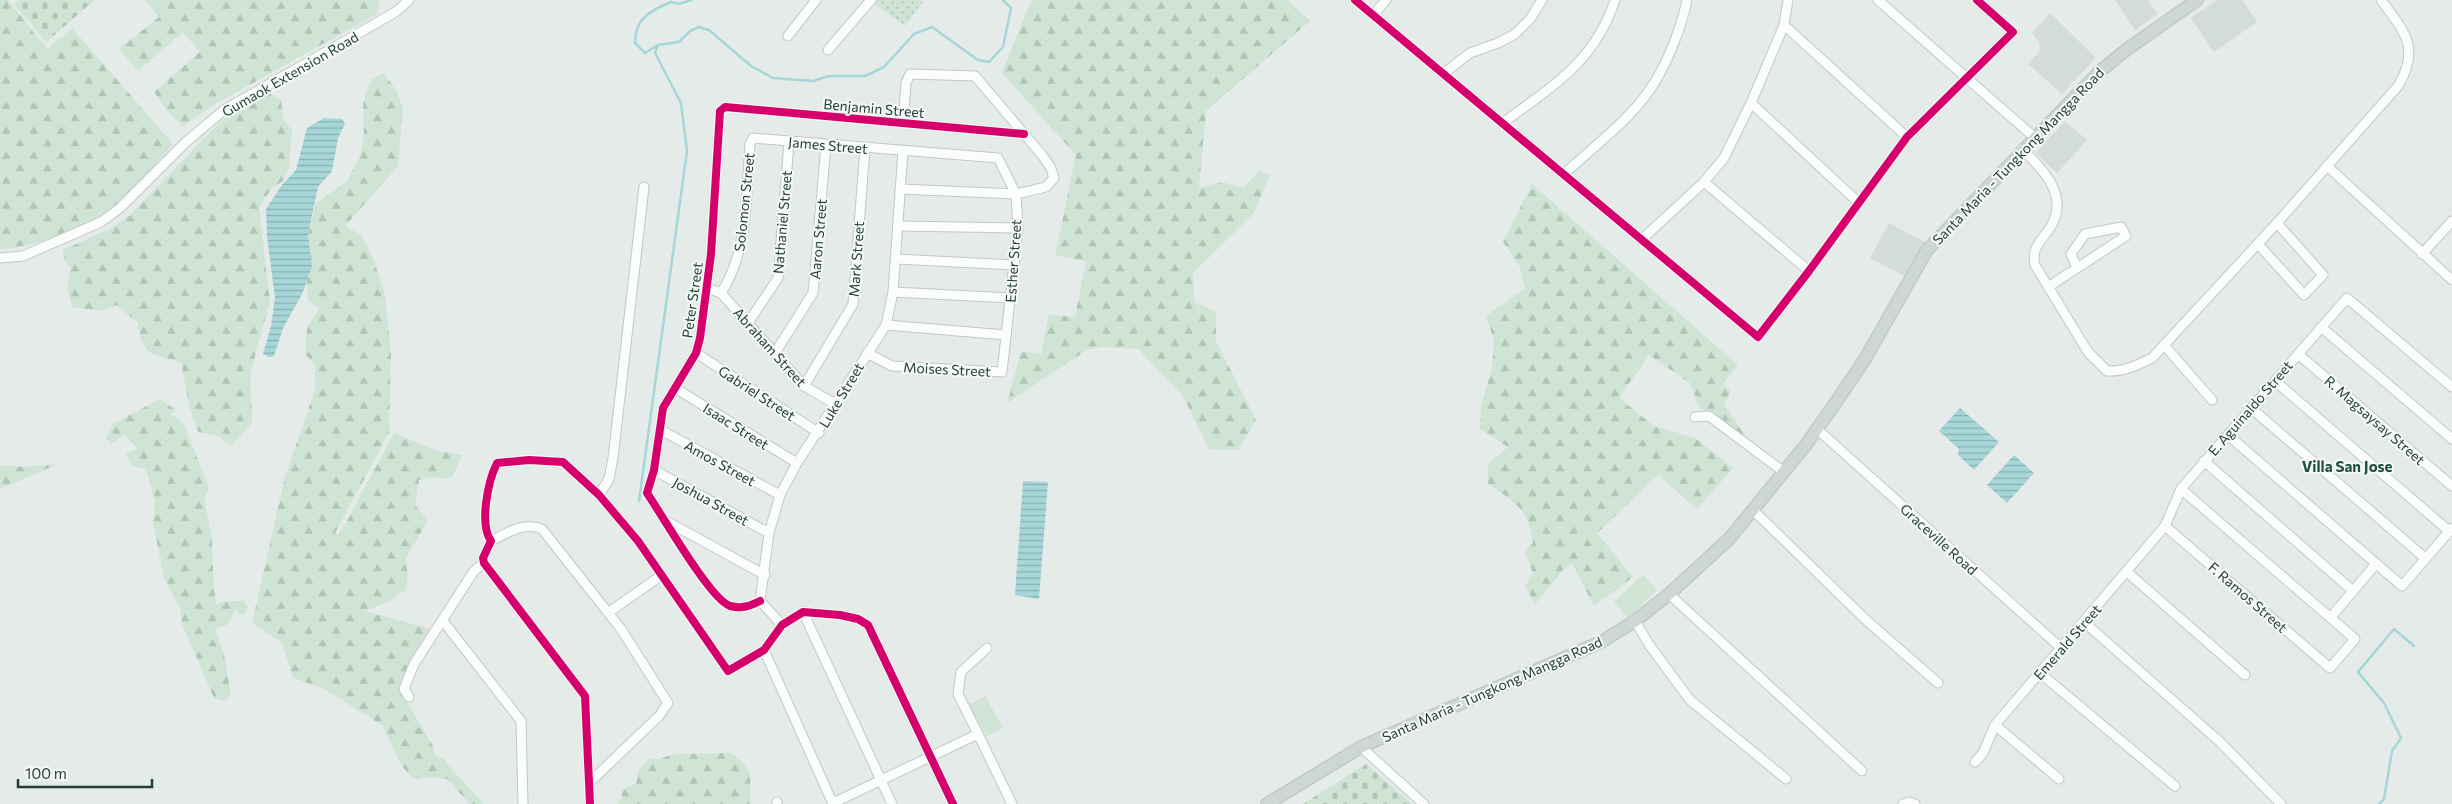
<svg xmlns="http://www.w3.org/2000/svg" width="2452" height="804" font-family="Commissioner,sans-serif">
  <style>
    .built { fill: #d4dcd8 }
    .forest { fill: url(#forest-firs) }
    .cemetery { fill: url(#cemetery-stones) }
    .park { fill: url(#park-dots) }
    .garden { fill: #cfe4d4 }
    .water { fill: url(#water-rules) }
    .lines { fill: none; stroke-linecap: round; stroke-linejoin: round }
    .stream { stroke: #a7d6d9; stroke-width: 2.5 }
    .minor-casing { stroke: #c2c8c5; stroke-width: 11 }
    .major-casing { stroke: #c1cac7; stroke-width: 14 }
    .minor { stroke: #fbfcfc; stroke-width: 9 }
    .major { stroke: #ced7d4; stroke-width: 11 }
    .cycleway-casing { stroke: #f4f9f6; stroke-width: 11 }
    .cycleway { stroke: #d6006c; stroke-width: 8 }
    .labels { text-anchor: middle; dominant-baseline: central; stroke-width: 4; stroke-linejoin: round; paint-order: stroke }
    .street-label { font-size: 14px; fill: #233f35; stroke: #f4f9f6 }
    .neighbourhood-label { font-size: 15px; font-weight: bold; fill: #1f5140; stroke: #f4f9f6 }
  </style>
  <defs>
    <pattern id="forest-firs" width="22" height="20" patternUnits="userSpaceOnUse" patternTransform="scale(1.25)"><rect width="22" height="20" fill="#cfe4d4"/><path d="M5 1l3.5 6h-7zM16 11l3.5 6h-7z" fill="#b1c5b7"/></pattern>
    <pattern id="cemetery-stones" width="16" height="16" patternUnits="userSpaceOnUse" patternTransform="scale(1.25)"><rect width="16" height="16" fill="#cfe4d4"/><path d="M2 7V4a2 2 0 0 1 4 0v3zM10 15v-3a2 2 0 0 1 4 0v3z" fill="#b1c5b7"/></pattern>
    <pattern id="park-dots" width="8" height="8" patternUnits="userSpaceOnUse" patternTransform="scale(1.25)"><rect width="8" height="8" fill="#cfe4d4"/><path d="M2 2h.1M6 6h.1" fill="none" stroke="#b1c5b7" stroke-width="1.8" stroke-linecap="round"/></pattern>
    <pattern id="water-rules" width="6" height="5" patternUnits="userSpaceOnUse" patternTransform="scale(1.25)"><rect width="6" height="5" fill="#a7d6d9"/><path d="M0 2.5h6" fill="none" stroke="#88afb1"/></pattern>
  </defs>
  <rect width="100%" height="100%" fill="#e5ebe8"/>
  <g class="built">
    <polygon points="2115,0 2148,0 2158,14 2135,30"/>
    <polygon points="2217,0 2242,0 2257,22 2214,52 2191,18"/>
    <polygon points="2050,13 2096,58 2062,94 2028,64 2040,51 2039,42 2032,33"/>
    <polygon points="2065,121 2087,140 2057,173 2036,153"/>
    <polygon points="1889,223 1927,243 1908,278 1870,258"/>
  </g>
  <g class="forest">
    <path d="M0 0H8L47 49 72 28 173 144C152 168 130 198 102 215 78 231 28 249 0 249Z"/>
    <polygon points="145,0 378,0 380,3 377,14 215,104 183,126 167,111 154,92 200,52 183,32 138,71 119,49 159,17"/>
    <polygon points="1034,0 1287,0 1310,21 1206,111 1199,188 1222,182 1243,188 1259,171 1270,174 1254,213 1193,273 1194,302 1216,312 1216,341 1256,420 1238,450 1209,449 1183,396 1138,349 1101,347 1087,350 1007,403 1021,351 1041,354 1049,315 1075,317 1086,261 1055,255 1076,155 1002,73 1030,3"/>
    <path d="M384 73 397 92 403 109 398 166 345 226 361 235 373 258 385 295 391 354 389 433 335 533 338 535 346 523 394 433 437 451 462 455 453 476C441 480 431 475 419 480L415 505 428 520 405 560 408 574 406 589 388 602 365 611 431 629 411 662 400 690 434 748V754L445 760 448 765 484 804H470L447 779 422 777 416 779 409 775 400 763 383 726 325 689 293 678 282 643 252 623 285 477 315 390V365L305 354 307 327 319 309 308 300 307 281 312 267 308 234 316 203 346 182 360 157 364 136 363 103 371 79Z"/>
    <path d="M270 93 281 100 283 119 292 130 289 167 283 181 272 188 259 207 270 302 250 374 252 423 231 446 218 436 198 432 189 405 181 362C152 354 142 357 138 323L117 305 100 311 72 307 67 288 71 267 64 260 63 250 109 229 129 216 221 121 241 108Z"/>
    <path d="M1532 184 1738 365 1723 384 1731 391 1724 404 1746 437 1699 407 1690 383 1649 355 1619 398 1654 426 1695 438 1733 468 1697 509 1658 475 1597 533 1633 577 1594 606 1572 563 1563 570 1535 604 1525 586 1533 573 1525 552 1533 543C1528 508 1516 503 1488 484V464L1508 447 1480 429 1481 406 1492 367 1494 340 1486 316 1525 288 1520 267 1503 242Z"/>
    <polygon points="160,399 176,410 171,414 184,424 209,488 204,500 212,539 213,575 216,604 227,601 244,601 248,607 246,613 239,615 236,609 227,625 215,629 224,654 231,695 224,701 214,698 182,624 180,609 164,578 153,523 155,502 146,469 132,466 126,454 138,448 124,435 111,444 106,438 113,424"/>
    <polygon points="58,464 0,489 0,465 22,467"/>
    <path d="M731 753C755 771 750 775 750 804H617L622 799V789L636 784 639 770 650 758 655 760 675 754Z"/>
  </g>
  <g class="cemetery">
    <polygon points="19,0 95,0 46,42 14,4"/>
    <polygon points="1366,764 1412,804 1303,804"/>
  </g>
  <polygon class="park" points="875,0 920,0 923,2 905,26 873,3"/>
  <g class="garden">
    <polygon points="1643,575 1657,590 1628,618 1614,602"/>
    <polygon points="985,696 1003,728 987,736 969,705"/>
  </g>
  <g class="water">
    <polygon points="324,118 342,119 345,124 338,138 332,171 318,187 308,234 312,267 302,294 283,328 274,356 269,357 263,354 271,326 275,298 267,236 266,209 282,185 296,170 307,128"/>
    <polygon points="1960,408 1999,442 1974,470 1958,455 1959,449 1939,431"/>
    <polygon points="2014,455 2034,473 2007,503 1987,485"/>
    <polygon points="1023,481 1048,482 1039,599 1015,595"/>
  </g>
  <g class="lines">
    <g class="stream">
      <path d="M691 0 679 4 671 2C650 11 635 18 635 43L645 53 658 45 679 42 690 31 699 27 709 30 751 66 773 78 813 81 829 76H865L884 67 914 34 932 27 978 60 989 62 1003 47 1011 8 1003 0"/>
      <polyline points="639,501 687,151 681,103 655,53 658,45"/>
      <polyline points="2379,804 2384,799 2392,751 2401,738 2384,703 2358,672 2394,629 2414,646"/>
    </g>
    <g class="minor-casing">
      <g id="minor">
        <polyline points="1355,0 1758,337 1809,271 1907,137 2013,32 1977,0"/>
        <polyline points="1878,0 2034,137"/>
        <polyline points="1373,15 1386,0"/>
        <polyline points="1784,25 1907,137"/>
        <polyline points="788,36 816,0"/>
        <polyline points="828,50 871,0"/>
        <polyline points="1444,73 1470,53 1498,43 1515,34 1530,19 1542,0"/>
        <polyline points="1751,103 1858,202"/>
        <path d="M1503 123C1553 85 1594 63 1615 0"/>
        <path d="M2022 149C2044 170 2070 197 2050 228 2041 241 2031 248 2035 265L2088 352 2107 371C2123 372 2138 365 2152 358L2277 223 2398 86C2421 48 2404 31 2381 0"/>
        <polyline points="2327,166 2452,280"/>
        <path d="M1564 174C1592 148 1626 123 1649 91 1666 67 1681 29 1687 0"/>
        <polyline points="1704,182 1809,271"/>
        <polyline points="900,189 1016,194 1046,187 1054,178 1051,168 1042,155 975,76 910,74 906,83 903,123"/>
        <polyline points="899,226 1018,228"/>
        <polyline points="1641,240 1704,182 1724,158 1751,103 1784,25 1788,0"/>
        <polyline points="2258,244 2304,295 2323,275 2277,223"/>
        <polyline points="2422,254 2452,221"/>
        <polyline points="0,258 23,256 101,222 120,208 186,142 224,110 354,36 397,11 409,0"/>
        <polyline points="896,259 1015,265"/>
        <polyline points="2048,287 2126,236 2121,227 2085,234 2071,254 2077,268"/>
        <polyline points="706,288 721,293 804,386 835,404"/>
        <polyline points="893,292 1011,298"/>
        <path d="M721 293C749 250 746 195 750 144L753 138 998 158 1016 194 1018 228 1002 372 892 366 867 353"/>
        <polyline points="748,323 778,278 789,143"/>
        <polyline points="886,325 1006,335"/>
        <polyline points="2321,327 2452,439"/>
        <polyline points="2164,345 2212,400"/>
        <polyline points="696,353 819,433"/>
        <polyline points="775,353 813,293 826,145"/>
        <polyline points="2298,354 2452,486"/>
        <polyline points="2275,381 2449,531"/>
        <polyline points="804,386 853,304 865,148"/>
        <polyline points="675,388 797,463"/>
        <polyline points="2251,408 2425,558"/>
        <polyline points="1695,417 1709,416 1784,472"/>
        <polyline points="1817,429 2061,648"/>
        <polyline points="661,430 780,495"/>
        <polyline points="2228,435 2402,586 2452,528"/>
        <polyline points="2204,461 2353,591"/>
        <polyline points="654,470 769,533"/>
        <polyline points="599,495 609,479 613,458 644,187"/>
        <polyline points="1753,510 1866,620 1938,683"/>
        <polyline points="668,522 765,575"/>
        <polyline points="2165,526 2330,668 2355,639 2181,489"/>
        <path d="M491 541C507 533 524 521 542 529L621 629 668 703 659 716 590 782"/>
        <polyline points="2127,572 2245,675"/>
        <polyline points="1669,594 1862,771"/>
        <path d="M760 601C750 606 742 609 730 606 710 599 662 515 647 493L654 470 663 408 696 353 700 338 711 254 720 111 725 107 1024 134"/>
        <polyline points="760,601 769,533 780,495 797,463 886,325 893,292 903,151"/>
        <polyline points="760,601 782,625"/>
        <polyline points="609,612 662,575"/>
        <polyline points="803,612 892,804"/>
        <polyline points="2331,617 2376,564"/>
        <polyline points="443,621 521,721 523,804"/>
        <polyline points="1635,621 1650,646 1690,700 1786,779"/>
        <polyline points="2084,622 2220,742 2281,804"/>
        <polyline points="764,650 833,804"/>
        <polyline points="2040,673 2175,786"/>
        <polyline points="409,697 404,689 414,664 474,571 484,563"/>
        <polyline points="1995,725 2059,779"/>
        <polyline points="978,734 1012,804"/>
        <polyline points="1361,747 1424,804"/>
        <polyline points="1975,762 1983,753 1995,725 2165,526 2181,489 2347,298 2452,387"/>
        <polyline points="833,803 978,734 958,694 961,672 987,648"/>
        <path d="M590 804 585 696 484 563 483 558 491 541C479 524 488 481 497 463L529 460 563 462 599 495 638 541 728 671 764 650 782 625 803 612 840 615 858 619 868 625 953 804"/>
        <polyline points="777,804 777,802"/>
        <polyline points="1903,804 1909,802 1915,804"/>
      </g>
    </g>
    <g class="major-casing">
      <polyline id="major" points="1267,804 1361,747 1601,642 1635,621 1669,594 1729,539 1805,446 1834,405 1865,359 1927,250 2099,72 2126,50 2197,0"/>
    </g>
    <use href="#minor" class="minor"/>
    <use href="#major" class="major"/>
    <g class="cycleway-casing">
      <g id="cycleway">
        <polyline points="1355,0 1758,337 1809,271 1907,137 2013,32 1977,0"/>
        <path d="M760 601C750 606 742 609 730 606 710 599 662 515 647 493L654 470 663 408 696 353 700 338 711 254 720 111 725 107 1024 134"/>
        <path d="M590 804 585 696 484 563 483 558 491 541C479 524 488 481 497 463L529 460 563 462 599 495 638 541 728 671 764 650 782 625 803 612 840 615 858 619 868 625 953 804"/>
      </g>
    </g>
    <use href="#cycleway" class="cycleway"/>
  </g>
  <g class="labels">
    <g class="street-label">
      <text transform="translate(290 74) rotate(-30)">Gumaok Extension Road</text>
      <text transform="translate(874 108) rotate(5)">Benjamin Street</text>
      <text transform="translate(828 145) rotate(5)">James Street</text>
      <text transform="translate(2018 156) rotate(-46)">Santa Maria - Tungkong Mangga Road</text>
      <text transform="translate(744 202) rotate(-84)">Solomon Street</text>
      <text transform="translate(782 222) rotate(-85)">Nathaniel Street</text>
      <text transform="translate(818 239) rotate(-85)">Aaron Street</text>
      <text transform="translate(856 259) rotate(-86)">Mark Street</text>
      <text transform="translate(1013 261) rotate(-86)">Esther Street</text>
      <text transform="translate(692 300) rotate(-82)">Peter Street</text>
      <text transform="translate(770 347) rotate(48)">Abraham Street</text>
      <text transform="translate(947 369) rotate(3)">Moises Street</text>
      <text transform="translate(757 393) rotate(33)">Gabriel Street</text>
      <text transform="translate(841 395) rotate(-59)">Luke Street</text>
      <text transform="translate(2250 408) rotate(-49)">E. Aguinaldo Street</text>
      <text transform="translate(2375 420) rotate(41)">R. Magsaysay Street</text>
      <text transform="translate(736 426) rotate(32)">Isaac Street</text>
      <text transform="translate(720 463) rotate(29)">Amos Street</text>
      <text transform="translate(711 501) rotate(29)">Joshua Street</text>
      <text transform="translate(1939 539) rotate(42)">Graceville Road</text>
      <text transform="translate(2248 597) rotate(41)">F. Ramos Street</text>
      <text transform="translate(2067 642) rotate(-49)">Emerald Street</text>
      <text transform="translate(1492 689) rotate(-24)">Santa Maria - Tungkong Mangga Road</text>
    </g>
    <g class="neighbourhood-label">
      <text x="2347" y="466">Villa San Jose</text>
    </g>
  </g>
  <path d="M18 779v8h134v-8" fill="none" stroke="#233f35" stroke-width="2.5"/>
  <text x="25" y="779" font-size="15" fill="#233f35" stroke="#f4f9f6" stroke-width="4" paint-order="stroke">100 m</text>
</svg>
